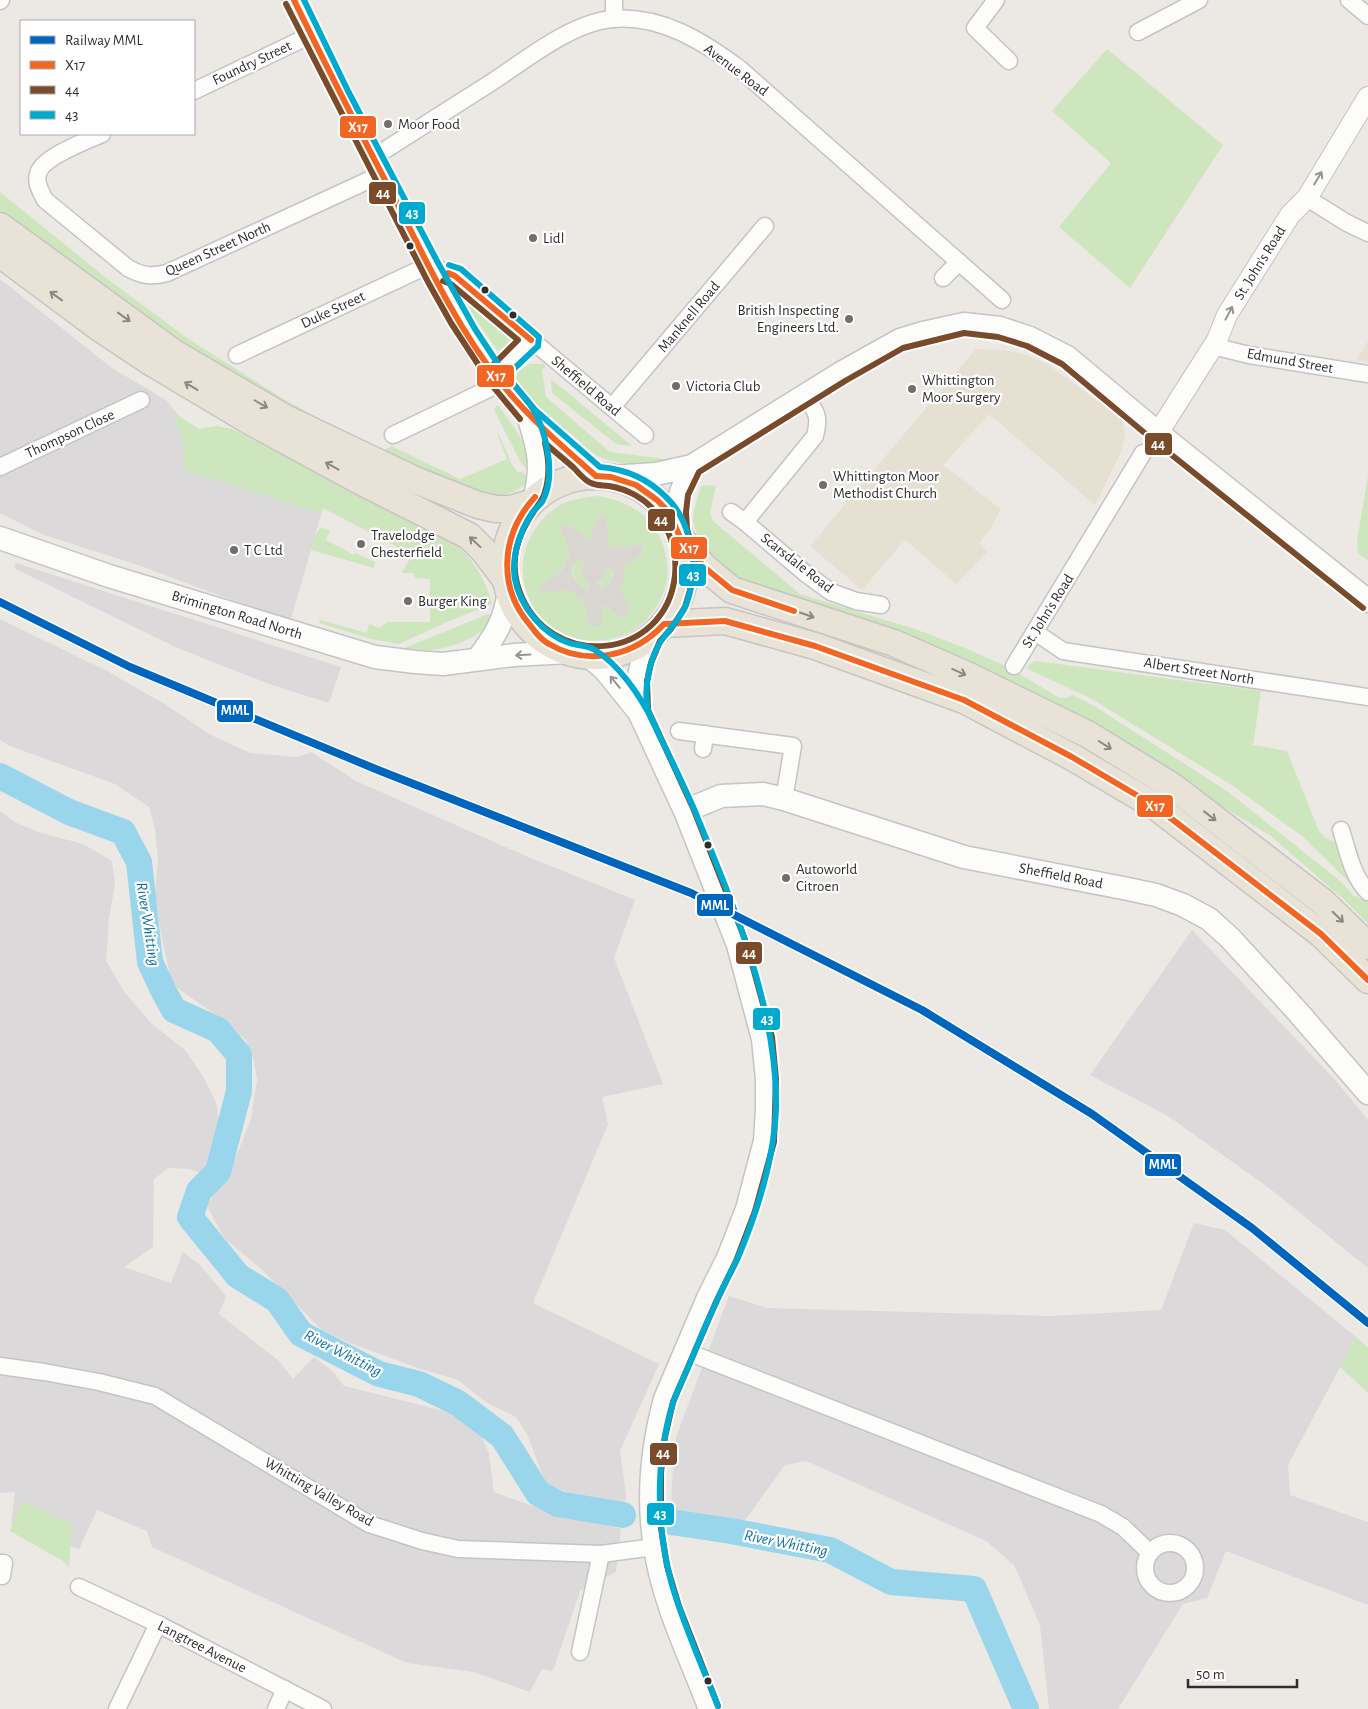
<svg xmlns="http://www.w3.org/2000/svg" width="1368" height="1709" font-family="'Alegreya Sans',sans-serif">
  <style>
    .industrial { fill: #dcd9db }
    .education { fill: #e6e0d3 }
    .green { fill: #cee6be; fill-rule: evenodd }
    .plaza { fill: #dad6d2; fill-rule: evenodd }
    .lines { fill: none; stroke-linecap: round; stroke-linejoin: round }
    .river { stroke: #99d6ec; stroke-width: 26 }
    .minor-casing { stroke: #c5c4c5; stroke-width: 19 }
    .tertiary-casing { stroke: #c5c4c5; stroke-width: 22 }
    .secondary-casing { stroke: #c5c4c5; stroke-width: 25 }
    .trunk-casing { stroke: #c6c5c4; stroke-width: 29 }
    .minor { stroke: #fcfcfb; stroke-width: 16 }
    .tertiary { stroke: #fcfcfb; stroke-width: 20 }
    .secondary { stroke: #fcfcfb; stroke-width: 22 }
    .trunk { stroke: #e9e2d6; stroke-width: 26 }
    .bus-1-casing { stroke: #fff; stroke-width: 10 }
    .bus-2-casing { stroke: #fff; stroke-width: 10 }
    .bus-3-casing { stroke: #fff; stroke-width: 10 }
    .bus-1 { stroke: #f26522; stroke-width: 6 }
    .bus-2 { stroke: #7a4b2a; stroke-width: 6 }
    .bus-3 { stroke: #00a9ce; stroke-width: 6 }
    .rail-1-casing { stroke: #fff; stroke-width: 11 }
    .rail-1 { stroke: #0065bd; stroke-width: 8 }
    .oneway { stroke: #959594 }
    .oneway2 { stroke: #8c8882 }
    .poi-dot { fill: #706f6e; stroke: #fff; stroke-width: 2 }
    .bus-dot { fill: #2e2e2e; stroke: #fff; stroke-width: 2 }
    .labels { text-anchor: middle; dominant-baseline: central; stroke-width: 4.5; stroke-linejoin: round; paint-order: stroke }
    .street-label { font-size: 15px; fill: #2e2e2e; stroke: #fff }
    .poi-label { font-size: 15px; fill: #2e2e2e; stroke: #fff; text-anchor: start }
    .water-label { font-size: 16px; font-style: italic; fill: #0d6fa3; stroke: #fff }
    .line-badge { stroke: #fff; stroke-width: 2 }
    .badge-label { font-size: 14px; text-anchor: middle; font-weight: bold; fill: #fff }
  </style>
  <rect width="100%" height="100%" fill="#ece8e4"/>
  <g class="industrial">
    <polygon points="0,279 112,368 166,400 196,437 323,508 290,622 141,566 44,535 0,513"/>
    <polygon points="16,563 341,667 329,703 269,684 175,647 14,568"/>
    <polygon points="0,619 107,671 168,706 209,734 250,753 298,757 311,752 356,781 526,856 635,900 614,958 663,1084 602,1097 608,1124 533,1303 659,1364 620,1451 626,1495 624,1507 547,1487 527,1434 516,1417 487,1403 458,1380 418,1368 350,1343 322,1330 260,1268 224,1238 207,1206 222,1182 190,1169 168,1168 154,1179 153,1247 124,1267 171,1283 183,1252 200,1265 226,1296 219,1314 279,1361 293,1379 314,1357 332,1371 344,1386 452,1413 477,1425 489,1454 494,1492 529,1505 621,1529 616,1572 580,1591 553,1671 542,1669 530,1692 474,1672 407,1663 152,1547 147,1531 97,1510 79,1549 11,1525 15,1492 0,1493 0,811 15,822 38,832 83,844 112,861 115,884 109,918 106,961 125,993 151,1023 186,1051 204,1078 217,1105 219,1131 212,1157 230,1162 236,1157 251,1119 257,1080 254,1060 246,1040 220,1018 172,984 161,934 155,892 158,859 155,829 149,807 115,784 10,746 0,740"/>
    <polygon points="1192,930 1336,1081 1368,1120 1368,1268 1273,1191 1168,1116 1090,1075"/>
    <polygon points="1194,1223 1225,1230 1356,1337 1288,1465 1290,1495 1368,1522 1368,1605 1226,1551 1207,1598 1183,1604 1118,1709 1049,1709 1040,1625 1014,1565 986,1541 806,1461 785,1465 730,1541 671,1520 672,1481 676,1437 729,1296 767,1308 1049,1316 1161,1310"/>
  </g>
  <g class="education">
    <polygon points="1368,341 1368,362 1356,360"/>
    <polygon points="976,349 1003,350 1024,354 1049,365 1122,419 1125,436 1121,452 1095,505 989,414 943,465 1001,509 989,531 979,543 987,552 956,584 905,540 862,590 810,546"/>
  </g>
  <g class="green">
    <polygon points="1107,49 1223,145 1130,288 1059,227 1111,163 1052,111"/>
    <path d="M0 192 105 277 187 338 282 398 358 440 383 451 391 446 460 479 507 459 497 433H498L512 464 518 473 522 471 526 476 527 482C515 494 504 497 487 494L383 460 223 375 0 218Z"/>
    <polygon points="461,295 510,331 511,344 505,349 498,351 477,321"/>
    <path d="M530 364H544L546 366 542 370 546 397 610 452 666 459C649 469 620 464 602 458 590 453 582 443 572 435 556 421 538 408 523 392 520 388 518 384 516 378L519 370Z"/>
    <polygon points="551,379 632,446 616,444 552,393"/>
    <path d="M496 406H499L501 409C517 432 529 444 529 473L520 461 494 410Z"/>
    <path d="M172 412 199 429 217 426 232 429 455 543C475 562 485 578 492 604L447 622 399 644 371 639 319 623 320 620 367 633 369 624 380 628 387 622H430V579L415 578 414 573H402L412 555 323 508 321 514 185 470 183 441Z"/>
    <polygon points="1368,475 1368,561 1358,553 1357,541"/>
    <polygon points="716,485 710,513 713,521 800,594 915,629 965,648 1010,668 1058,697 1066,698 1073,695 1094,706 1227,791 1340,881 1353,895 1368,902 1368,924 1341,897 1271,836 1178,780 738,580 718,565 704,549 696,531 693,521 694,510 701,486"/>
    <path d="M597 496C636 502 662 522 667 563 670 585 660 606 645 621 634 632 619 638 604 640 540 649 499 576 538 525 545 516 553 508 564 503 575 499 585 497 597 496ZM599 517 607 518 609 545 614 548 641 544 645 551 624 566 625 575 620 589 622 619 604 604 600 626H589L585 601 569 590 540 586 561 571 570 553 560 528 589 542Z"/>
    <polygon points="321,527 330,531 326,540 354,555 355,553 375,562 374,568 311,550 314,537"/>
    <path d="M577 559 584 564 581 574 585 581 590 583 587 590 578 583 577 584C572 574 572 568 577 559Z"/>
    <path d="M612 569C613 578 609 585 601 590L598 584 602 580 606 570Z"/>
    <path d="M488 614 491 615C488 635 456 646 438 649 426 651 414 649 402 649Z"/>
    <polygon points="1036,661 1261,691 1253,745 1287,751 1319,831 1325,838 1336,842 1358,889 1352,885 1302,836 1230,784 1092,699 1026,668 1031,663"/>
    <polygon points="1356,1337 1368,1348 1368,1393 1340,1367"/>
    <polygon points="22,1501 72,1524 69,1567 63,1561 10,1531"/>
  </g>
  <path class="plaza" d="M599 516 607 518 609 545 614 548 641 544 645 552 624 566 625 575 620 590 630 613 622 619 604 604 601 626H589L584 600 579 598 569 590 543 593 539 586 561 571 570 553 560 528 566 523 589 541ZM577 559 584 564 581 574 585 581 590 584 587 590 578 583H577L574 579 572 570ZM612 569 613 574 610 582 601 589 598 583 604 578 606 570Z"/>
  <g class="lines">
    <g class="river">
      <polyline points="0,776 69,812 123,832 139,862 150,962 164,992 174,1010 218,1030 239,1055 239,1091 218,1172 199,1191 190,1217 238,1276 277,1300 301,1334 379,1374 419,1384 458,1403 502,1436 538,1493 558,1504 623,1515"/>
      <polyline points="671,1522 731,1531 830,1550 891,1582 974,1589 1026,1709"/>
    </g>
    <g class="minor-casing">
      <g id="minor">
        <polyline points="614,0 614,19"/>
        <polyline points="996,0 975,28 1009,61"/>
        <polyline points="1349,0 1368,16"/>
        <polyline points="0,1 1,0"/>
        <polyline points="1138,32 1199,0"/>
        <polyline points="194,91 311,35"/>
        <path d="M102 134C86 141 42 157 38 174 35 183 41 192 45 200L128 268C142 276 152 277 167 273L382 174"/>
        <path d="M374 157C413 132 453 107 492 82 527 59 571 23 612 19 660 14 704 42 740 69L1002 300"/>
        <polyline points="1307,198 1347,223 1368,233"/>
        <polyline points="943,278 959,262"/>
        <polyline points="1213,346 1249,355 1368,374"/>
        <polyline points="237,355 429,265 455,276 645,435"/>
        <polyline points="495,375 531,340"/>
        <path d="M805 396C817 412 820 417 815 436L745 522 805 573 831 592 856 601 881 605"/>
        <polyline points="612,407 765,226"/>
        <polyline points="393,435 501,383"/>
        <polyline points="0,467 141,400"/>
        <polyline points="731,512 745,522"/>
        <polyline points="1035,632 1063,651 1368,697"/>
        <polyline points="1014,666 1143,453"/>
        <polyline points="679,731 793,746 784,799"/>
        <polyline points="703,749 705,734"/>
        <path d="M1341 830C1348 851 1352 876 1368 892"/>
        <polyline points="685,1351 1101,1514 1123,1527 1150,1553"/>
        <polyline points="0,1366 44,1372 99,1382 155,1396 369,1524 422,1541 458,1549 601,1554 654,1547"/>
        <circle cx="1170" cy="1568" r="25"/>
        <polyline points="0,1563 4,1563 2,1576"/>
        <polyline points="79,1587 158,1624 323,1709"/>
        <polyline points="580,1652 601,1554"/>
        <polyline points="117,1709 158,1624"/>
        <polyline points="276,1709 285,1689"/>
      </g>
    </g>
    <g class="tertiary-casing">
      <polyline id="tertiary" points="1158,433 1217,340 1227,315 1290,215 1307,198 1368,97"/>
    </g>
    <g class="secondary-casing">
      <g id="secondary">
        <path d="M294 0C324 63 357 124 388 186 422 252 456 325 501 383 529 418 563 446 596 476"/>
        <path d="M528 415C538 449 543 462 535 497"/>
        <polyline points="611,477 656,474 692,466 841,373 900,340 923,333 964,324 1000,328 1030,338 1067,357 1158,433 1368,601"/>
        <path d="M678 530C676 500 680 492 692 466"/>
        <polyline points="0,538 109,576 375,657 415,662 443,664 514,655 569,652"/>
        <path d="M588 655 605 670 639 712 685 811 738 945 763 1039 767 1079V1110L765 1141 747 1209 728 1258 708 1298 665 1399C652 1447 647 1498 655 1547 663 1603 690 1656 710 1709"/>
        <path d="M478 659C496 634 504 622 509 592"/>
        <polyline points="639,712 638,680 643,660 653,636"/>
        <polyline points="685,811 721,796 763,794 784,799 964,857 1128,889 1156,895 1183,905 1209,919 1230,938 1297,1011 1368,1093"/>
      </g>
    </g>
    <g class="trunk-casing">
      <g id="trunk">
        <polyline points="0,226 174,353 285,418 415,480 478,505 496,509 511,509 528,504"/>
        <polyline points="0,254 101,329 149,361 253,423 362,482 469,536 484,551 506,580"/>
        <circle cx="595" cy="566" r="90"/>
        <polyline points="680,537 704,567 732,590 894,643 969,676 1089,735 1172,786 1323,902 1368,946"/>
        <polyline points="664,624 725,621 815,646 964,700 1072,757 1155,806 1321,934 1368,980"/>
      </g>
    </g>
    <use href="#minor" class="minor"/>
    <use href="#tertiary" class="tertiary"/>
    <use href="#secondary" class="secondary"/>
    <use href="#trunk" class="trunk"/>
    <g class="bus-1-casing">
      <g id="bus-1">
        <path d="M294 0C327 68 362 136 397 203 428 265 458 329 501 383 529 418 563 447 596 476"/>
        <polyline points="448,273 455,276 531,340"/>
        <polyline points="596,476 611,477 636,485 657,500 668,511 680,537 704,567 732,590 794,611"/>
        <path d="M535 497C501 534 497 587 530 625 535 632 541 640 549 644 588 667 635 656 664 624L725 621 815 646 964 700 1072 757 1155 806 1321 934 1368 980"/>
      </g>
    </g>
    <g class="bus-2-casing">
      <g id="bus-2">
        <polyline points="286,4 428,282 451,323 487,378"/>
        <polyline points="443,281 451,284 518,340 489,369"/>
        <polyline points="505,374 534,409"/>
        <polyline points="491,384 520,419"/>
        <path d="M545 443C555 452 565 460 574 468 579 473 584 480 591 483 597 486 603 485 609 486 628 489 646 499 657 514 671 532 677 553 675 575 666 662 548 672 519 590 509 561 517 536 534 511 538 505 543 500 545 492 550 476 549 459 545 443Z"/>
        <polyline points="718,1706 679,1606 667,1566 661,1528 661,1473 665,1437 673,1402 716,1302 736,1261 755,1211 774,1142 776,1079 772,1037 746,942 693,808 648,710 647,681 651,663 660,641 671,629 685,607 693,580 694,553 687,529 686,512 688,495 699,472 845,381 903,348 964,333 998,337 1027,346 1062,364 1153,440 1363,608"/>
      </g>
    </g>
    <g class="bus-3-casing">
      <g id="bus-3">
        <path d="M304 0 348 91 437 261 475 329 502 370 534 409 600 467C625 469 648 479 666 497 678 508 685 523 689 538 696 560 694 583 686 605 681 617 671 628 663 638 650 655 643 689 648 710 650 718 656 727 659 735 671 759 683 784 694 809 732 901 778 1008 776 1109 774 1160 757 1213 737 1260 730 1274 722 1288 716 1303 706 1323 698 1344 689 1365 684 1378 677 1390 673 1403 655 1461 656 1527 672 1585 684 1626 702 1666 718 1706"/>
        <polyline points="449,265 461,269 539,337 538,346 501,381"/>
        <path d="M525 398C545 421 558 474 542 502 539 506 535 509 532 513 520 531 511 557 515 579 520 607 543 634 569 643 578 646 587 645 595 650 622 667 642 699 656 727"/>
      </g>
    </g>
    <use href="#bus-1" class="bus-1"/>
    <use href="#bus-2" class="bus-2"/>
    <use href="#bus-3" class="bus-3"/>
    <g class="rail-1-casing">
      <polyline id="rail-1" points="0,602 130,667 378,770 691,893 922,1010 1092,1114 1252,1228 1368,1323"/>
    </g>
    <use href="#rail-1" class="rail-1"/>
  </g>
  <defs><path id="oneway-shaft" d="M-6 0H5M1.5-3L5.5 0L1.5 3" fill="none" stroke-width="1.6" stroke-linecap="round" stroke-linejoin="round" transform="scale(1.25)"/></defs>
  <g class="oneway">
    <use href="#oneway-shaft" transform="translate(1318 178) rotate(-59)"/>
    <use href="#oneway-shaft" transform="translate(1229 313) rotate(-62)"/>
    <use href="#oneway-shaft" transform="translate(523 655) rotate(177)"/>
    <use href="#oneway-shaft" transform="translate(615 682) rotate(-129)"/>
  </g>
  <g class="oneway2">
    <use href="#oneway-shaft" transform="translate(56 296) rotate(-144)"/>
    <use href="#oneway-shaft" transform="translate(124 317) rotate(36)"/>
    <use href="#oneway-shaft" transform="translate(191 386) rotate(-149)"/>
    <use href="#oneway-shaft" transform="translate(261 404) rotate(30)"/>
    <use href="#oneway-shaft" transform="translate(332 466) rotate(-151)"/>
    <use href="#oneway-shaft" transform="translate(475 542) rotate(-137)"/>
    <use href="#oneway-shaft" transform="translate(807 615) rotate(19)"/>
    <use href="#oneway-shaft" transform="translate(959 672) rotate(24)"/>
    <use href="#oneway-shaft" transform="translate(1105 745) rotate(32)"/>
    <use href="#oneway-shaft" transform="translate(1210 816) rotate(38)"/>
    <use href="#oneway-shaft" transform="translate(1338 917) rotate(44)"/>
  </g>
  <g class="poi-dot">
    <circle cx="388" cy="124" r="5"/>
    <circle cx="533" cy="238" r="5"/>
    <circle cx="849" cy="319" r="5"/>
    <circle cx="676" cy="386" r="5"/>
    <circle cx="912" cy="389" r="5"/>
    <circle cx="823" cy="485" r="5"/>
    <circle cx="361" cy="544" r="5"/>
    <circle cx="234" cy="550" r="5"/>
    <circle cx="408" cy="601" r="5"/>
    <circle cx="786" cy="878" r="5"/>
  </g>
  <g class="bus-dot">
    <circle cx="410" cy="246" r="4.5"/>
    <circle cx="485" cy="290" r="4.5"/>
    <circle cx="513" cy="315" r="4.5"/>
    <circle cx="708" cy="845" r="4.5"/>
    <circle cx="708" cy="1681" r="4.5"/>
  </g>
  <g class="labels">
    <g class="street-label">
      <text transform="translate(252 63) rotate(-25)">Foundry Street</text>
      <text transform="translate(736 70) rotate(37)">Avenue Road</text>
      <text transform="translate(218 249) rotate(-24)">Queen Street North</text>
      <text transform="translate(1260 263) rotate(-58)">St. John's Road</text>
      <text transform="translate(333 310) rotate(-25)">Duke Street</text>
      <text transform="translate(689 317) rotate(-50)">Manknell Road</text>
      <text transform="translate(1290 361) rotate(10)">Edmund Street</text>
      <text transform="translate(586 386) rotate(40)">Sheffield Road</text>
      <text transform="translate(70 434) rotate(-25)">Thompson Close</text>
      <text transform="translate(797 563) rotate(38)">Scarsdale Road</text>
      <text transform="translate(1048 611) rotate(-58)">St. John's Road</text>
      <text transform="translate(237 615) rotate(17)">Brimington Road North</text>
      <text transform="translate(1199 671) rotate(9)">Albert Street North</text>
      <text transform="translate(1061 876) rotate(11)">Sheffield Road</text>
      <text transform="translate(319 1492) rotate(30)">Whitting Valley Road</text>
      <text transform="translate(202 1647) rotate(27)">Langtree Avenue</text>
    </g>
    <g class="poi-label">
      <text x="398" y="124">Moor Food</text>
      <text x="543" y="238">Lidl</text>
      <text x="839" y="310" text-anchor="end">British Inspecting<tspan x="839" dy="17">Engineers Ltd.</tspan></text>
      <text x="922" y="380">Whittington<tspan x="922" dy="17">Moor Surgery</tspan></text>
      <text x="686" y="386">Victoria Club</text>
      <text x="833" y="476">Whittington Moor<tspan x="833" dy="17">Methodist Church</tspan></text>
      <text x="371" y="535">Travelodge<tspan x="371" dy="17">Chesterfield</tspan></text>
      <text x="244" y="550">T C Ltd</text>
      <text x="418" y="601">Burger King</text>
      <text x="796" y="869">Autoworld<tspan x="796" dy="17">Citroen</tspan></text>
    </g>
    <g class="water-label">
      <text transform="translate(148 924) rotate(81)">River Whitting</text>
      <text transform="translate(343 1353) rotate(27)">River Whitting</text>
      <text transform="translate(786 1543) rotate(11)">River Whitting</text>
    </g>
  </g>
  <g class="line-badge">
    <rect x="339" y="115" width="38" height="24" rx="5" fill="#f26522"/>
    <rect x="368" y="181" width="29" height="24" rx="5" fill="#7a4b2a"/>
    <rect x="398" y="201" width="28" height="24" rx="5" fill="#00a9ce"/>
    <rect x="476" y="364" width="39" height="24" rx="5" fill="#f26522"/>
    <rect x="1144" y="432" width="29" height="24" rx="5" fill="#7a4b2a"/>
    <rect x="647" y="508" width="29" height="24" rx="5" fill="#7a4b2a"/>
    <rect x="670" y="536" width="38" height="24" rx="5" fill="#f26522"/>
    <rect x="678" y="563" width="29" height="24" rx="5" fill="#00a9ce"/>
    <rect x="216" y="699" width="38" height="24" rx="5" fill="#0065bd"/>
    <rect x="1136" y="794" width="38" height="24" rx="5" fill="#f26522"/>
    <rect x="696" y="893" width="38" height="24" rx="5" fill="#0065bd"/>
    <rect x="735" y="941" width="28" height="24" rx="5" fill="#7a4b2a"/>
    <rect x="752" y="1007" width="29" height="24" rx="5" fill="#00a9ce"/>
    <rect x="1144" y="1153" width="38" height="24" rx="5" fill="#0065bd"/>
    <rect x="649" y="1442" width="29" height="24" rx="5" fill="#7a4b2a"/>
    <rect x="646" y="1502" width="29" height="24" rx="5" fill="#00a9ce"/>
  </g>
  <g class="badge-label">
    <text x="358" y="132">X17</text>
    <text x="383" y="198">44</text>
    <text x="412" y="218">43</text>
    <text x="496" y="381">X17</text>
    <text x="1158" y="449">44</text>
    <text x="661" y="525">44</text>
    <text x="689" y="553">X17</text>
    <text x="693" y="580">43</text>
    <text x="235" y="715">MML</text>
    <text x="1155" y="811">X17</text>
    <text x="715" y="910">MML</text>
    <text x="749" y="958">44</text>
    <text x="767" y="1024">43</text>
    <text x="1163" y="1169">MML</text>
    <text x="663" y="1458">44</text>
    <text x="660" y="1519">43</text>
  </g>
  <rect x="20" y="20" width="175" height="115" fill="#ffffff" stroke="#ababab"/>
  <rect x="30" y="36" width="25" height="8" fill="#0065bd" stroke="#ababab"/>
  <text x="65" y="45" font-size="15" fill="#2e2e2e">Railway MML</text>
  <rect x="30" y="61" width="25" height="8" fill="#f26522" stroke="#ababab"/>
  <text x="65" y="70" font-size="15" fill="#2e2e2e">X17</text>
  <rect x="30" y="86" width="25" height="8" fill="#7a4b2a" stroke="#ababab"/>
  <text x="65" y="95" font-size="15" fill="#2e2e2e">44</text>
  <rect x="30" y="111" width="25" height="8" fill="#00a9ce" stroke="#ababab"/>
  <text x="65" y="120" font-size="15" fill="#2e2e2e">43</text>
  <path d="M1188 1679v8h109v-8" fill="none" stroke="#2e2e2e" stroke-width="2.5"/>
  <text x="1196" y="1679" font-size="15" fill="#2e2e2e" stroke="#ffffff" stroke-width="4" paint-order="stroke">50 m</text>
</svg>
